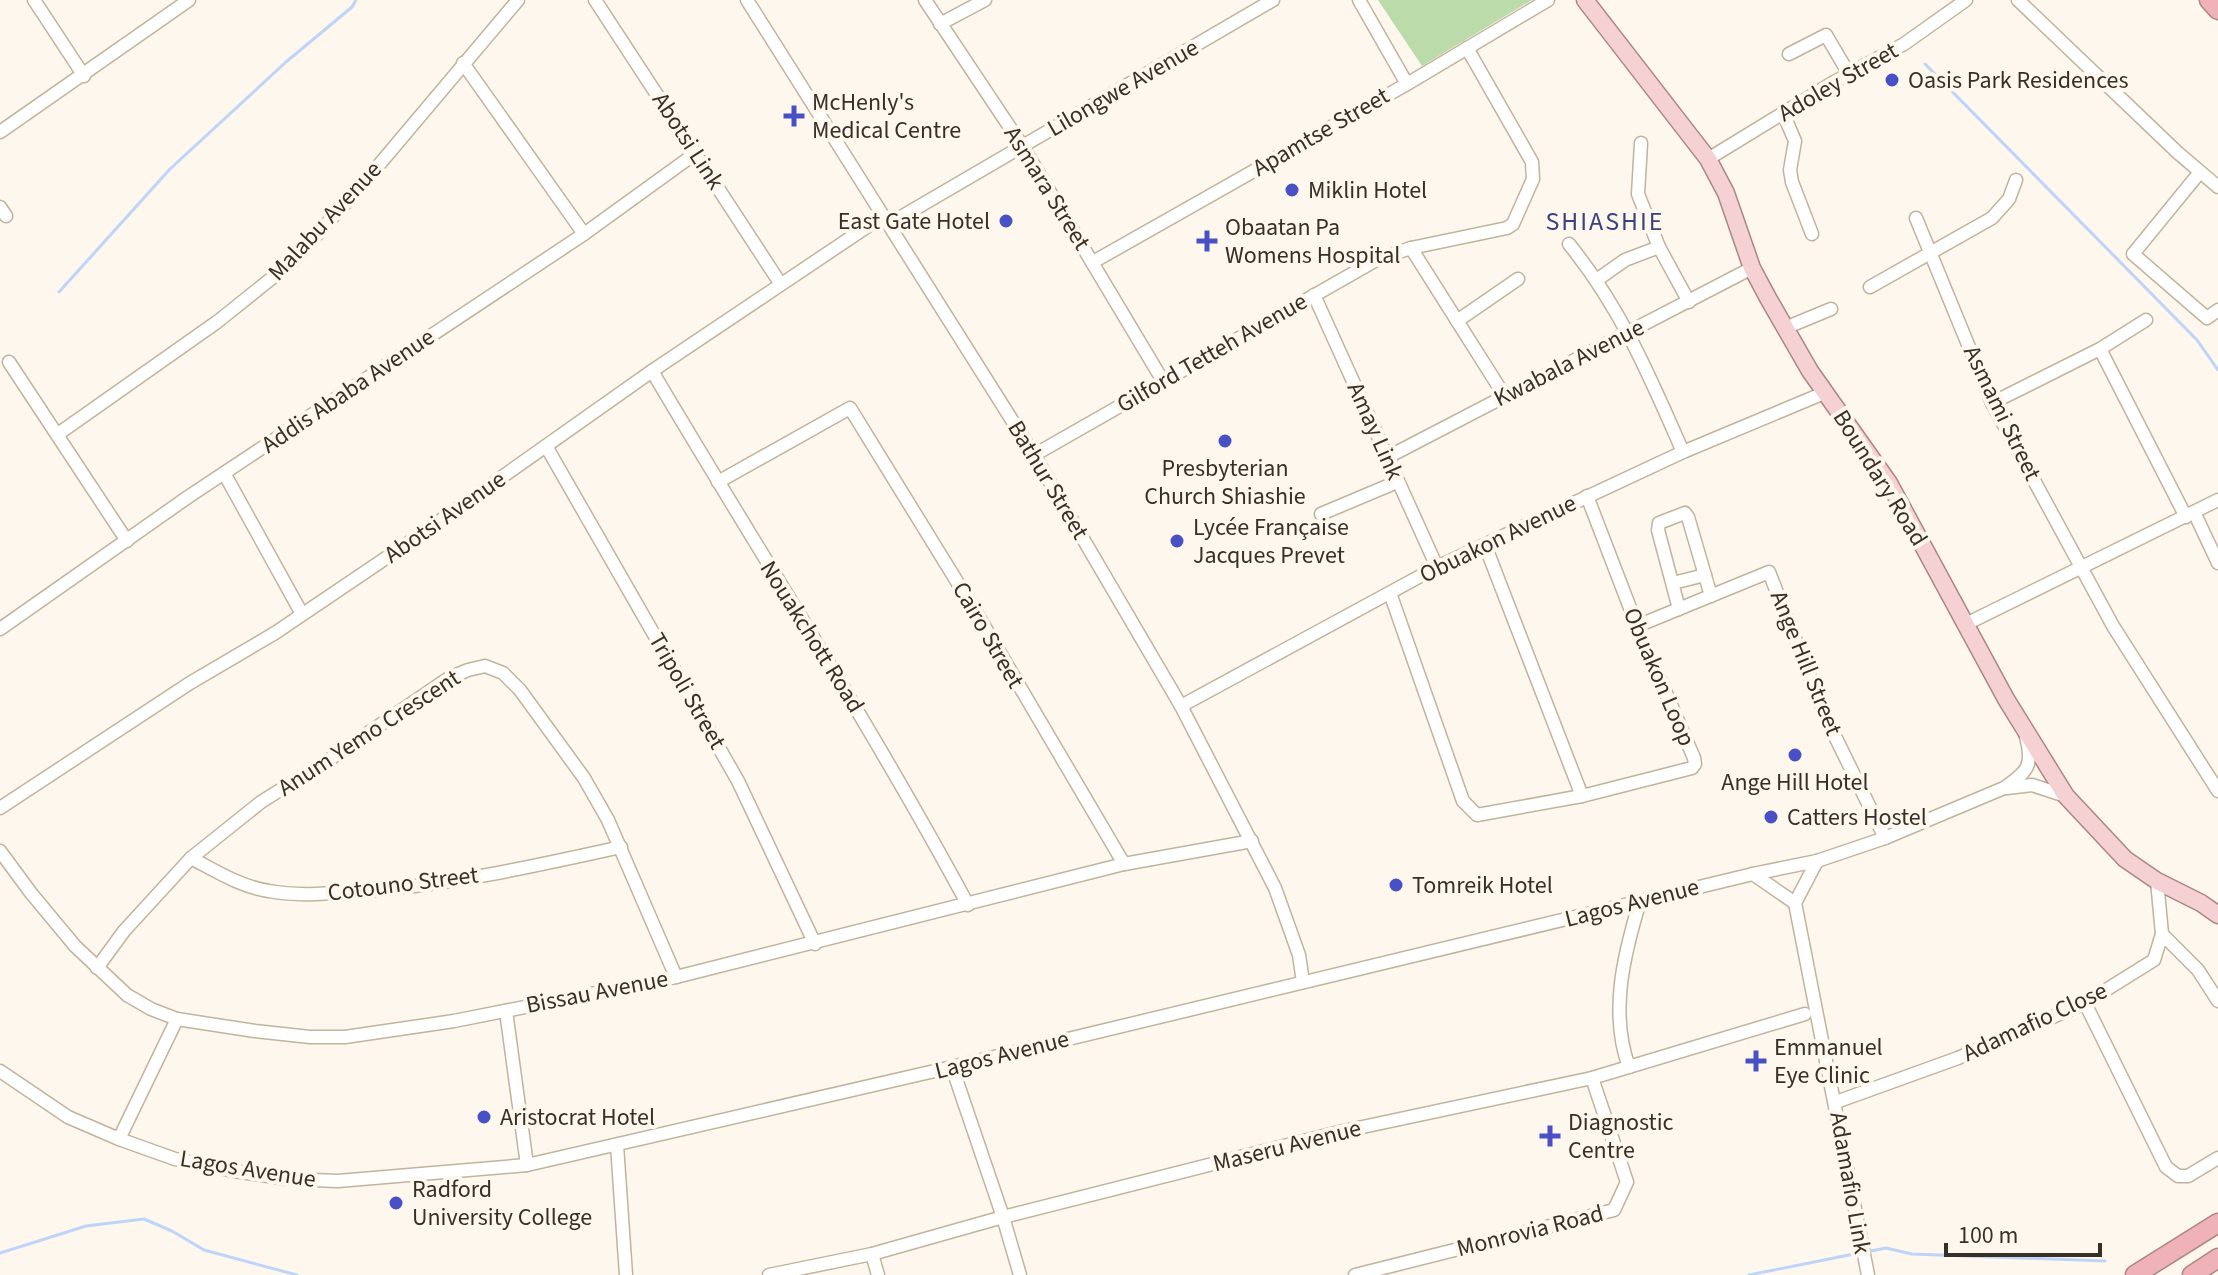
<svg xmlns="http://www.w3.org/2000/svg" width="2218" height="1275" font-family="'Source Sans 3',sans-serif">
  <style>
    .green { fill: #bbdcaa }
    .lines { fill: none; stroke-linecap: round; stroke-linejoin: round }
    .stream { stroke: #bed4f9; stroke-width: 3 }
    .minor-casing { stroke: #c2b39d; stroke-width: 15 }
    .major-casing { stroke: #ae8585; stroke-width: 19 }
    .highway-casing { stroke: #ae8585; stroke-width: 21 }
    .minor { stroke: #fff; stroke-width: 12 }
    .major { stroke: #f5d1d4; stroke-width: 16 }
    .highway { stroke: #efb3b7; stroke-width: 18 }
    .poi-dot { fill: #4850c5; stroke: #fdf7ed; stroke-width: 3 }
    .labels { text-anchor: middle; dominant-baseline: central; stroke-width: 8; stroke-linejoin: round; paint-order: stroke }
    .poi-label { font-size: 24px; fill: #363027; stroke: #fdf7ed; text-anchor: start }
    .street-label { font-size: 24px; fill: #363027; stroke: #fdf7ed }
    .neighbourhood-label { font-size: 26px; letter-spacing: 2px; fill: #39427d; stroke: #fdf7ed }
  </style>
  <rect width="100%" height="100%" fill="#fdf7ed"/>
  <polygon class="green" points="1378,0 1532,0 1422,66"/>
  <g class="lines">
    <g class="stream">
      <polyline points="1925,64 2197,340 2218,370"/>
      <polyline points="59,292 170,169 286,62 352,7 356,0"/>
      <polyline points="1866,1252 1886,1248 1912,1254 2105,1261"/>
      <polyline points="0,1253 86,1226 144,1219 172,1231 204,1250 297,1275"/>
      <polyline points="1749,1275 1859,1253"/>
    </g>
    <g class="minor-casing">
      <g id="minor">
        <polyline points="34,0 84,76"/>
        <polyline points="595,0 780,283"/>
        <polyline points="747,0 1034,455 1181,706 1275,888 1299,955 1303,982"/>
        <polyline points="925,0 1023,147 1163,381"/>
        <polyline points="1359,0 1407,84"/>
        <polyline points="2018,0 2177,152 2218,187"/>
        <polyline points="940,24 985,0"/>
        <polyline points="1789,54 1826,35 1849,74"/>
        <polyline points="463,63 584,234"/>
        <polyline points="1783,113 1795,141 1790,170 1792,182 1812,234"/>
        <polyline points="0,132 189,0"/>
        <polyline points="1641,143 1638,194 1659,247 1689,302"/>
        <polyline points="1708,159 1834,82 1904,44 1966,0"/>
        <polyline points="2200,172 2133,254 2207,318 2218,310"/>
        <polyline points="0,207 6,216"/>
        <polyline points="1916,218 1992,403 2113,626 2218,791"/>
        <polyline points="889,224 1273,0"/>
        <path d="M1569 244C1621 308 1650 377 1683 452"/>
        <polyline points="1411,248 1504,395"/>
        <polyline points="1093,262 1407,84 1548,0"/>
        <polyline points="1598,279 1625,260 1659,247"/>
        <polyline points="1870,287 1992,218 2009,199 2016,180"/>
        <polyline points="1314,295 1437,567"/>
        <polyline points="1457,321 1518,279"/>
        <polyline points="1785,328 1831,309"/>
        <polyline points="2100,349 2186,517"/>
        <polyline points="9,362 127,541"/>
        <path d="M652 371C757 549 870 723 968 905"/>
        <polyline points="1992,403 2100,349 2146,320"/>
        <polyline points="58,434 217,322 292,262 362,185 518,0"/>
        <polyline points="546,446 738,781 815,944"/>
        <polyline points="1034,455 1378,259 1411,248 1507,228 1513,224 1533,179 1532,162 1467,48"/>
        <polyline points="1386,458 1752,268"/>
        <polyline points="224,473 302,614"/>
        <polyline points="718,482 850,408 980,619 1124,864"/>
        <polyline points="2194,512 2218,563"/>
        <polyline points="1321,514 1397,482"/>
        <polyline points="1485,545 1582,796"/>
        <polyline points="1673,583 1705,575"/>
        <polyline points="1390,593 1463,801 1477,815 1582,796 1692,768 1695,764 1694,758 1637,626 1587,496"/>
        <polyline points="1679,609 1658,530 1659,523 1685,513 1688,517 1711,596"/>
        <polyline points="1966,624 2218,500"/>
        <polyline points="1637,626 1769,572 1826,718 1885,838"/>
        <polyline points="0,629 188,497 584,234 696,153"/>
        <polyline points="1181,706 1437,567 1683,452 1824,393"/>
        <polyline points="2007,788 2032,785 2066,796"/>
        <polyline points="0,808 190,683 275,633 417,537 652,371 883,216"/>
        <polyline points="0,851 31,893 75,946 127,995 151,1009 177,1019 255,1031 310,1037 345,1037 454,1021 676,977 1124,864 1252,841"/>
        <path d="M191 858C216 871 241 887 269 891 296 896 322 894 349 892 441 887 531 867 621 847"/>
        <polyline points="1817,861 1795,903 1868,1275"/>
        <polyline points="1753,874 1795,903"/>
        <polyline points="2162,934 2198,970 2218,1001"/>
        <polyline points="97,968 124,931 191,858 261,802 333,757 449,678 468,670 485,666 503,673 520,690 584,778 608,820 676,977"/>
        <polyline points="2085,1003 2166,1167 2178,1176 2188,1176 2218,1158"/>
        <polyline points="506,1011 527,1165"/>
        <polyline points="952,1067 1003,1217 1020,1275"/>
        <path d="M1629 1067C1609 1013 1624 954 1640 901"/>
        <path d="M0 1071 68 1117 119 1139 175 1159 234 1171 287 1179 338 1181 527 1165 952 1067 1753 874 1817 861 1885 838 2004 788C2027 772 2034 766 2026 737"/>
        <polyline points="1836,1102 1958,1058 2085,1003 2154,960 2162,934 2157,881"/>
        <polyline points="119,1139 177,1019"/>
        <polyline points="617,1145 626,1275"/>
        <polyline points="872,1254 878,1275"/>
        <polyline points="769,1275 872,1254 1003,1217 1339,1132 1592,1078 1805,1014"/>
        <polyline points="1355,1275 1614,1210 1627,1182 1592,1078"/>
      </g>
    </g>
    <g class="major-casing">
      <polyline id="major" points="1585,0 1708,159 1726,193 1752,268 1768,298 1810,371 1889,483 2006,699 2066,796 2125,859 2157,881 2201,903 2218,915"/>
    </g>
    <g class="highway-casing">
      <g id="highway">
        <polyline points="2209,0 2218,10"/>
        <polyline points="2135,1275 2218,1223"/>
        <polyline points="2192,1275 2218,1258"/>
      </g>
    </g>
    <use href="#minor" class="minor"/>
    <use href="#major" class="major"/>
    <use href="#highway" class="highway"/>
  </g>
  <g class="poi-dot">
    <circle cx="1892" cy="80" r="8"/>
    <path d="M790 104h8v8h8v8h-8v8h-8v-8h-8v-8h8z"/>
    <circle cx="1292" cy="190" r="8"/>
    <circle cx="1006" cy="221" r="8"/>
    <path d="M1203 229h8v8h8v8h-8v8h-8v-8h-8v-8h8z"/>
    <circle cx="1225" cy="441" r="8"/>
    <circle cx="1177" cy="541" r="8"/>
    <circle cx="1795" cy="755" r="8"/>
    <circle cx="1771" cy="817" r="8"/>
    <circle cx="1396" cy="885" r="8"/>
    <path d="M1752 1049h8v8h8v8h-8v8h-8v-8h-8v-8h8z"/>
    <circle cx="484" cy="1117" r="8"/>
    <path d="M1546 1124h8v8h8v8h-8v8h-8v-8h-8v-8h8z"/>
    <circle cx="396" cy="1203" r="8"/>
  </g>
  <g class="labels">
    <g class="poi-label">
      <text x="1908" y="80">Oasis Park Residences</text>
      <text x="812" y="102">McHenly's<tspan x="812" dy="28">Medical Centre</tspan></text>
      <text x="1308" y="190">Miklin Hotel</text>
      <text x="990" y="221" text-anchor="end">East Gate Hotel</text>
      <text x="1225" y="227">Obaatan Pa<tspan x="1225" dy="28">Womens Hospital</tspan></text>
      <text x="1225" y="468" text-anchor="middle">Presbyterian<tspan x="1225" dy="28">Church Shiashie</tspan></text>
      <text x="1193" y="527">Lycée Française<tspan x="1193" dy="28">Jacques Prevet</tspan></text>
      <text x="1795" y="782" text-anchor="middle">Ange Hill Hotel</text>
      <text x="1787" y="817">Catters Hostel</text>
      <text x="1412" y="885">Tomreik Hotel</text>
      <text x="1774" y="1047">Emmanuel<tspan x="1774" dy="28">Eye Clinic</tspan></text>
      <text x="500" y="1117">Aristocrat Hotel</text>
      <text x="1568" y="1122">Diagnostic<tspan x="1568" dy="28">Centre</tspan></text>
      <text x="412" y="1189">Radford<tspan x="412" dy="28">University College</tspan></text>
    </g>
    <g class="street-label">
      <text transform="translate(1838 82) rotate(-30)">Adoley Street</text>
      <text transform="translate(1123 88) rotate(-30)">Lilongwe Avenue</text>
      <text transform="translate(1321 132) rotate(-30)">Apamtse Street</text>
      <text transform="translate(688 141) rotate(57)">Abotsi Link</text>
      <text transform="translate(1047 188) rotate(58)">Asmara Street</text>
      <text transform="translate(325 221) rotate(-47)">Malabu Avenue</text>
      <text transform="translate(1212 353) rotate(-30)">Gilford Tetteh Avenue</text>
      <text transform="translate(1569 363) rotate(-27)">Kwabala Avenue</text>
      <text transform="translate(348 391) rotate(-34)">Addis Ababa Avenue</text>
      <text transform="translate(2002 413) rotate(64)">Asmami Street</text>
      <text transform="translate(1375 431) rotate(66)">Amay Link</text>
      <text transform="translate(1880 478) rotate(58)">Boundary Road</text>
      <text transform="translate(1048 480) rotate(59)">Bathur Street</text>
      <text transform="translate(445 517) rotate(-35)">Abotsi Avenue</text>
      <text transform="translate(1498 539) rotate(-26)">Obuakon Avenue</text>
      <text transform="translate(988 635) rotate(60)">Cairo Street</text>
      <text transform="translate(812 637) rotate(58)">Nouakchott Road</text>
      <text transform="translate(1806 663) rotate(68)">Ange Hill Street</text>
      <text transform="translate(1659 677) rotate(67)">Obuakon Loop</text>
      <text transform="translate(687 691) rotate(60)">Tripoli Street</text>
      <text transform="translate(369 733) rotate(-33)">Anum Yemo Crescent</text>
      <text transform="translate(403 884) rotate(-7)">Cotouno Street</text>
      <text transform="translate(1632 903) rotate(-14)">Lagos Avenue</text>
      <text transform="translate(597 992) rotate(-11)">Bissau Avenue</text>
      <text transform="translate(2035 1022) rotate(-25)">Adamafio Close</text>
      <text transform="translate(1002 1055) rotate(-14)">Lagos Avenue</text>
      <text transform="translate(1287 1146) rotate(-14)">Maseru Avenue</text>
      <text transform="translate(248 1169) rotate(9)">Lagos Avenue</text>
      <text transform="translate(1850 1183) rotate(80)">Adamafio Link</text>
      <text transform="translate(1530 1231) rotate(-14)">Monrovia Road</text>
    </g>
    <g class="neighbourhood-label">
      <text x="1605" y="221">SHIASHIE</text>
    </g>
  </g>
  <path d="M1946 1243v12h154v-12" fill="none" stroke="#363027" stroke-width="4"/>
  <text x="1958" y="1243" font-size="24" fill="#363027" stroke="#fdf7ed" stroke-width="6" paint-order="stroke">100 m</text>
</svg>
